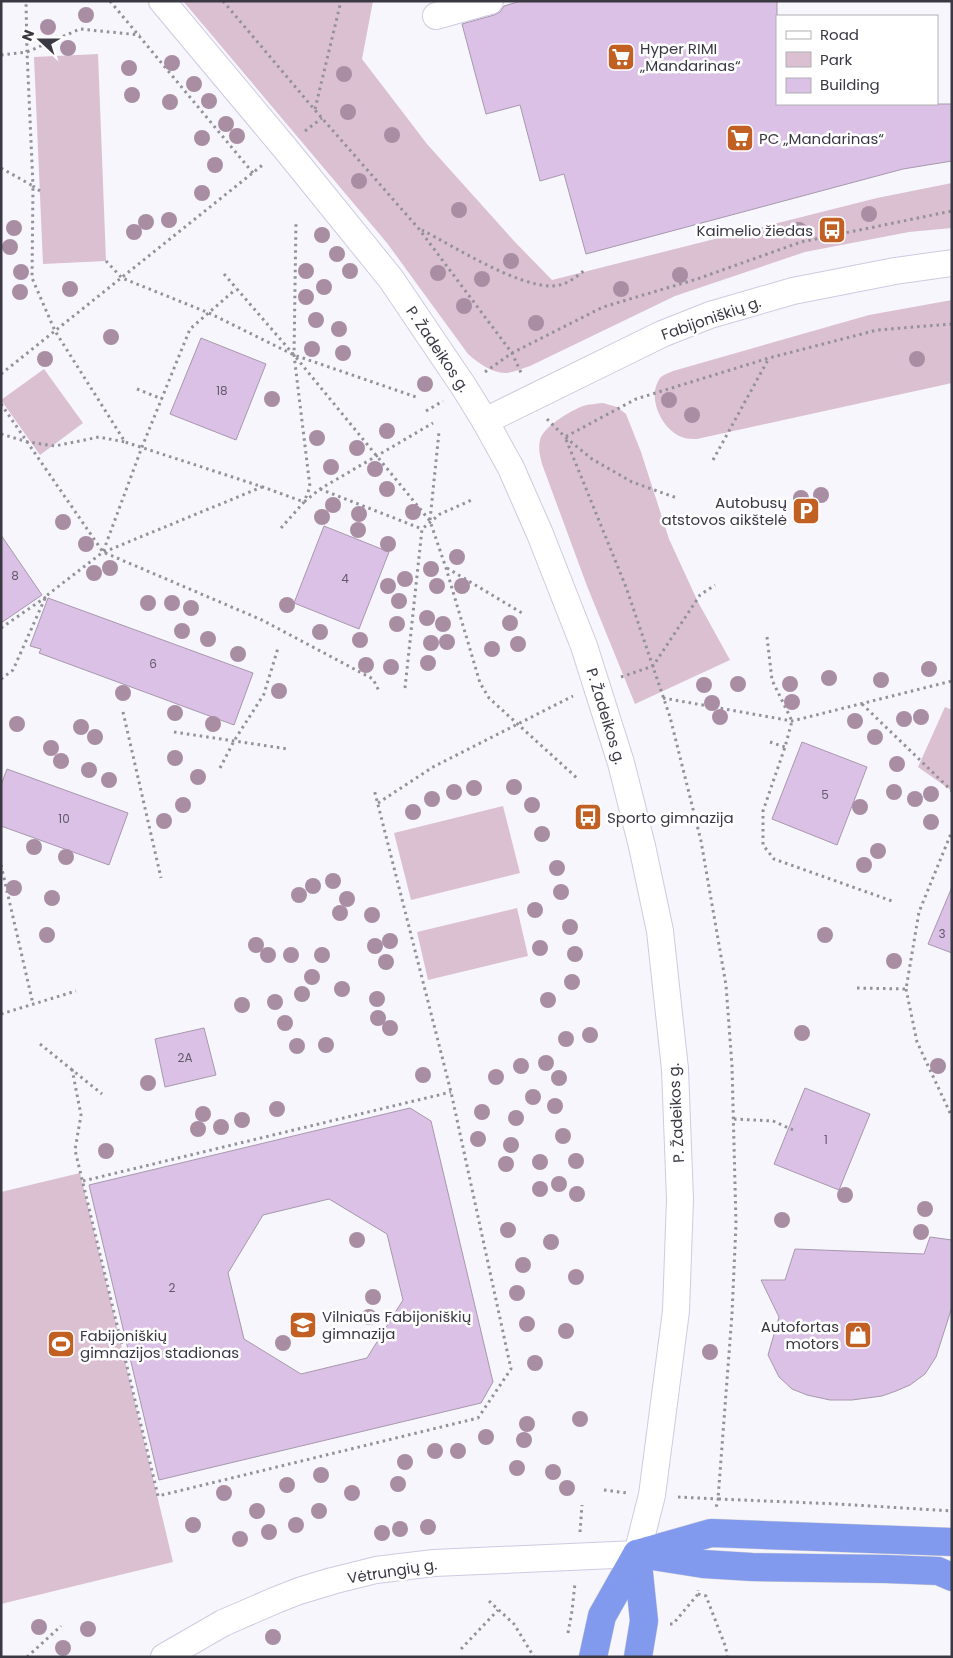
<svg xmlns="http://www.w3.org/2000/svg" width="953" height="1658" font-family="Poppins,sans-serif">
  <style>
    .green { fill: #dbc0d1 }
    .building { fill: #dbc1e5; stroke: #a798ad; fill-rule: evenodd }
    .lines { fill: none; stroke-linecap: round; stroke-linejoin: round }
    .minor-casing { stroke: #cecae3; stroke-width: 28 }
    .highway-casing { stroke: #d4d3d5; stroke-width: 29 }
    .path { stroke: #939199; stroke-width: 3; stroke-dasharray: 2.5 4; stroke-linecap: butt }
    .minor { stroke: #fff; stroke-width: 26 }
    .highway { stroke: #819aee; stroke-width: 28 }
    .tree { fill: #a98da3 }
    .labels { text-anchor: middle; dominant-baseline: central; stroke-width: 5; stroke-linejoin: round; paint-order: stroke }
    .number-label { font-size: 12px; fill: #625a6b }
    .poi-label { font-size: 15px; fill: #3a3842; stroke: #fff; text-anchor: start }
    .street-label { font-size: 15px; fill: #3a3842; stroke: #fff }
  </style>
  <rect width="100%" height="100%" fill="#f7f6fc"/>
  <g class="green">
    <path d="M183 1H373L362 59 427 144 514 241 552 280 877 198 952 183V228L909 232 805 252 675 296 530 366C523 368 515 372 507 373 493 374 478 363 468 354L387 243Z"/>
    <polygon points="98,54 106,261 43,264 34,57"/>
    <path d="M952 300V383L697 439C692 439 686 439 682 437 662 430 646 397 660 378 662 375 669 373 673 371L869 315Z"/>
    <polygon points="44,369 83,423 40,455 1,400"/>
    <path d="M603 403 617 407 626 414 641 452 669 539 698 602 730 660 635 704 587 586 542 464C540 456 538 449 540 440 543 427 570 411 583 406 589 404 596 404 603 403Z"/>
    <polygon points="945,707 952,710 952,791 918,767"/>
    <polygon points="503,806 520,873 411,900 394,833"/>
    <polygon points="517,908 528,956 428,980 417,932"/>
    <polygon points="80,1173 173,1562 1,1604 1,1192"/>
  </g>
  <g class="building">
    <polygon points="521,1 777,1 777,104 952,104 952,161 903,169 586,254 564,174 540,181 520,105 486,114 462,24 494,15 500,12 504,6"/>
    <polygon points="201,338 266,364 236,440 170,414"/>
    <polygon points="324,526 389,552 359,629 294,603"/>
    <polygon points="1,535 42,595 1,623"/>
    <polygon points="48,598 253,673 234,725 39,653 41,649 30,646"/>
    <polygon points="802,742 867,767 837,845 772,819"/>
    <polygon points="7,769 128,813 109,865 1,826 1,785"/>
    <polygon points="952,887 952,953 928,944"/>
    <polygon points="204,1028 216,1075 165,1087 155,1039"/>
    <polygon points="805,1088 870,1114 839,1190 774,1164"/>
    <path d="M410 1108 431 1121 493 1382 481 1403 159 1480 89 1185ZM329 1199 387 1234 403 1300 367 1358 301 1374 244 1339 228 1273 263 1215Z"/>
    <polygon points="930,1237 952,1240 952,1307 936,1357 925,1374 910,1385 896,1391 882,1396 852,1400 830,1400 807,1395 792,1389 779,1377 768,1355 779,1317 761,1280 785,1280 795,1249 924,1254"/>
  </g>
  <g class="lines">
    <g class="minor-casing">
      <g id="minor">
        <polyline points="162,1 285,148 391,279 464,387 485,421 511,468 540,534 584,646 621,763 642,846 660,931 675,1069 680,1199 676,1311 652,1495 637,1554 434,1563 376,1570 332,1581 299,1591 276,1600 223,1623 164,1657"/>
        <polyline points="436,16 490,1"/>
        <polyline points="485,421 662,334 710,315 793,291 895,271 952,263"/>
      </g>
    </g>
    <g class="highway-casing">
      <g id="highway">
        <polyline points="637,1554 644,1621 638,1657"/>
        <polyline points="646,1555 703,1564 752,1567 886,1569 938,1571 952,1577"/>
        <polyline points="593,1657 602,1616 637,1554 711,1533 952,1542"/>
      </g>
    </g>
    <g class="path">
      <polyline points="110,1 253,173"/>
      <polyline points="223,1 314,109 419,229 512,353 522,375"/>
      <polyline points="1,55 27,52 26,1"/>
      <polyline points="315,109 341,1"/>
      <polyline points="305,131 322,118"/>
      <polyline points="1,168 33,186 32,278 55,331 125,442 263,487 304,502 320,489 433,423"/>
      <polyline points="40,191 33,186 27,52 80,29 140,35"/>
      <path d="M422 230C455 247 516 286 552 286 566 286 576 277 586 269"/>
      <polyline points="106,261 122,278 209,313 294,355 419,398"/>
      <polyline points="224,274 294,355 430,521 446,568 480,683 489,698 578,779"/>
      <polyline points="952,324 877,330 769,358 636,399 565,437 626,587 670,717 701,841 726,985 732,1066 736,1224 732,1314 718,1499 838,1504 952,1511"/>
      <polyline points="485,372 512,353 603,307 697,279 801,242 952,211"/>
      <polyline points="1,374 265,163"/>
      <polyline points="137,389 162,399"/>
      <polyline points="1,404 103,552 262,620 373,679 380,693"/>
      <polyline points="426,411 443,401"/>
      <polyline points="547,419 565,437 592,459 632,482 677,498"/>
      <polyline points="1,434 28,442 55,446 99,437 125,442"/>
      <polyline points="713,460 769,358"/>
      <polyline points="320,489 422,529"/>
      <polyline points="430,520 439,432"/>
      <polyline points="281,528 304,502 310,487 294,355 296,221"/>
      <polyline points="104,552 262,487"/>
      <polyline points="447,568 522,613"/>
      <polyline points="1,628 46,597"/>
      <polyline points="767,637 772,680 792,721 785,747 763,811 763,845 774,859 892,901"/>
      <polyline points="621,677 653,666 700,595 715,585"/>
      <polyline points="1,679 13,670 46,596 103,552 142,447 190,329 236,289"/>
      <polyline points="405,688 422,529 440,514 474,499"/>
      <polyline points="663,698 792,721 952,681"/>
      <polyline points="862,704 952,791"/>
      <polyline points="123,712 161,878"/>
      <polyline points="174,732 288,749"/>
      <polyline points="770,742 785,747"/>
      <polyline points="220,768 234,741 264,694 278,648"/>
      <polyline points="378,803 433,767 573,696"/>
      <polyline points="1,865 33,1004"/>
      <polyline points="857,988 906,989 919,912 952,831"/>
      <polyline points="906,989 917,1042 952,1117"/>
      <polyline points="1,1014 76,991"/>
      <polyline points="40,1044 102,1094"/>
      <polyline points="72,1069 81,1115 75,1150 158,1496 478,1418 511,1369 451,1092 374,789"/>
      <polyline points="734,1119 773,1121 793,1130"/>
      <polyline points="83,1181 451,1092"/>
      <polyline points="604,1490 627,1493"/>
      <polyline points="678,1497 718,1499 716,1508"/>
      <polyline points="580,1532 582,1505"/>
      <polyline points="698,1594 706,1596 726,1648 727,1657"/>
      <polyline points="489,1601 514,1624 534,1657"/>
      <polyline points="670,1624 673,1624 698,1594 698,1590"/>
      <polyline points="568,1633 572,1611 575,1583"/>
      <polyline points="461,1649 498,1610"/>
      <polyline points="27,1657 61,1626"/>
    </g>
    <use href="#minor" class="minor"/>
    <use href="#highway" class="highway"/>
  </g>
  <g class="tree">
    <circle cx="86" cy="15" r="8"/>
    <circle cx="48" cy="27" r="8"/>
    <circle cx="68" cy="48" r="8"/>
    <circle cx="172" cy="63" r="8"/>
    <circle cx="129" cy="68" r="8"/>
    <circle cx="344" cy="74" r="8"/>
    <circle cx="194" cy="84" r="8"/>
    <circle cx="132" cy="95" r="8"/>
    <circle cx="209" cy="101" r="8"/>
    <circle cx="170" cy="102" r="8"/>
    <circle cx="348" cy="112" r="8"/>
    <circle cx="226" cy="124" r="8"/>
    <circle cx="392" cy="135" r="8"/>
    <circle cx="237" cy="136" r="8"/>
    <circle cx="202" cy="138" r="8"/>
    <circle cx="215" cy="165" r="8"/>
    <circle cx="359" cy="181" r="8"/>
    <circle cx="202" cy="193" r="8"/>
    <circle cx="459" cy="210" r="8"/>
    <circle cx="869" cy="214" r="8"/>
    <circle cx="169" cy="220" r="8"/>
    <circle cx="146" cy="222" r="8"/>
    <circle cx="14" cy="228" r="8"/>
    <circle cx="799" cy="230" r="8"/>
    <circle cx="134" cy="232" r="8"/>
    <circle cx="322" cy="235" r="8"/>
    <circle cx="10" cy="247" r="8"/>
    <circle cx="337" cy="254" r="8"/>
    <circle cx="511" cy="261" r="8"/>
    <circle cx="306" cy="271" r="8"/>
    <circle cx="350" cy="271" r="8"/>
    <circle cx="21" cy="272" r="8"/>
    <circle cx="438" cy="273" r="8"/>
    <circle cx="680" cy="275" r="8"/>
    <circle cx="482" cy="279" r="8"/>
    <circle cx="324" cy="287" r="8"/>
    <circle cx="70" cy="289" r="8"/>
    <circle cx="621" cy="289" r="8"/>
    <circle cx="20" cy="292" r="8"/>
    <circle cx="306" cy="297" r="8"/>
    <circle cx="464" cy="306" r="8"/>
    <circle cx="316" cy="320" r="8"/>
    <circle cx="536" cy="323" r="8"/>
    <circle cx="339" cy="329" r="8"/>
    <circle cx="111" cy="337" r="8"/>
    <circle cx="312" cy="349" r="8"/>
    <circle cx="343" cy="353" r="8"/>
    <circle cx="45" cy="359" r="8"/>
    <circle cx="917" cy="359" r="8"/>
    <circle cx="425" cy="384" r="8"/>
    <circle cx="272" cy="399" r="8"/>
    <circle cx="669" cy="400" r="8"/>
    <circle cx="692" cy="415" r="8"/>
    <circle cx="387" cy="431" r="8"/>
    <circle cx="317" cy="438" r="8"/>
    <circle cx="357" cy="448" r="8"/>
    <circle cx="331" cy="467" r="8"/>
    <circle cx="375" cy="469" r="8"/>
    <circle cx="387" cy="489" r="8"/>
    <circle cx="821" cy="495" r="8"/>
    <circle cx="801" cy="498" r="8"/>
    <circle cx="333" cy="505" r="8"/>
    <circle cx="413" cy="512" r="8"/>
    <circle cx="359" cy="514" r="8"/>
    <circle cx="322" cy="517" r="8"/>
    <circle cx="63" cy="522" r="8"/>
    <circle cx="358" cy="530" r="8"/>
    <circle cx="86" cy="544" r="8"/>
    <circle cx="388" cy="544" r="8"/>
    <circle cx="457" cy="557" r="8"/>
    <circle cx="110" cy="568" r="8"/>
    <circle cx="431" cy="569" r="8"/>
    <circle cx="94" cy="573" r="8"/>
    <circle cx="405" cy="579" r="8"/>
    <circle cx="388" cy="586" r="8"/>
    <circle cx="437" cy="586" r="8"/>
    <circle cx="462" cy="586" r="8"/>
    <circle cx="399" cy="601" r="8"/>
    <circle cx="148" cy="603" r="8"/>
    <circle cx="172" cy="603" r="8"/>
    <circle cx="287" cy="605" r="8"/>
    <circle cx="191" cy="608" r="8"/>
    <circle cx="427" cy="618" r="8"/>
    <circle cx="510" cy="623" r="8"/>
    <circle cx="397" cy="624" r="8"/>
    <circle cx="443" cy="624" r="8"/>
    <circle cx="182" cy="631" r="8"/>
    <circle cx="320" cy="632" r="8"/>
    <circle cx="208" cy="639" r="8"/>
    <circle cx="360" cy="640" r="8"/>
    <circle cx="447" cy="642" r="8"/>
    <circle cx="431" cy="643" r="8"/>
    <circle cx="518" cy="644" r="8"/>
    <circle cx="492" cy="649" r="8"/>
    <circle cx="238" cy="654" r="8"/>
    <circle cx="428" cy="663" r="8"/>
    <circle cx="366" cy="665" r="8"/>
    <circle cx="391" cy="667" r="8"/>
    <circle cx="929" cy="669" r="8"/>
    <circle cx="829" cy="678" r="8"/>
    <circle cx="881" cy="680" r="8"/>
    <circle cx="738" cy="684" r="8"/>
    <circle cx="790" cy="684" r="8"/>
    <circle cx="704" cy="685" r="8"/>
    <circle cx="279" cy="691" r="8"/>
    <circle cx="123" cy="693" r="8"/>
    <circle cx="792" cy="702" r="8"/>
    <circle cx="712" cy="703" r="8"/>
    <circle cx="175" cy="713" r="8"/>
    <circle cx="720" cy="717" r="8"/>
    <circle cx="921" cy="717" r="8"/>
    <circle cx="904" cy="719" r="8"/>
    <circle cx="855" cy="721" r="8"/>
    <circle cx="17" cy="724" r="8"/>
    <circle cx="213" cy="724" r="8"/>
    <circle cx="81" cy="727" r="8"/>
    <circle cx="95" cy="737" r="8"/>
    <circle cx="875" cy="737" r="8"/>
    <circle cx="51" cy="748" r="8"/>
    <circle cx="175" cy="758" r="8"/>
    <circle cx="61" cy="761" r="8"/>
    <circle cx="897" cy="764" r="8"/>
    <circle cx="89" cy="770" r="8"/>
    <circle cx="198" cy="777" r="8"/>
    <circle cx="109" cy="780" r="8"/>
    <circle cx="514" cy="787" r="8"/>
    <circle cx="474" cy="788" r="8"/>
    <circle cx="454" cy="792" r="8"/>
    <circle cx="894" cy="792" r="8"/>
    <circle cx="931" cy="794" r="8"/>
    <circle cx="432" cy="799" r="8"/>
    <circle cx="915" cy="799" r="8"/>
    <circle cx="183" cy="805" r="8"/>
    <circle cx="532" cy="805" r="8"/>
    <circle cx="860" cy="807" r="8"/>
    <circle cx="413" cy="812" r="8"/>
    <circle cx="164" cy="821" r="8"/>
    <circle cx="931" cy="822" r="8"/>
    <circle cx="542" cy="834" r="8"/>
    <circle cx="34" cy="847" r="8"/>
    <circle cx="878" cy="851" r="8"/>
    <circle cx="66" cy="857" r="8"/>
    <circle cx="864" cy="865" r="8"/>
    <circle cx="557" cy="868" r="8"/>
    <circle cx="333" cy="881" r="8"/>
    <circle cx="313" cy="886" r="8"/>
    <circle cx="14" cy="888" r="8"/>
    <circle cx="561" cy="892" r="8"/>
    <circle cx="299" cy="895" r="8"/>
    <circle cx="52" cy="898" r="8"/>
    <circle cx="347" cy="899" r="8"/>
    <circle cx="535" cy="910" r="8"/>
    <circle cx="340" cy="913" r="8"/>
    <circle cx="372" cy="915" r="8"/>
    <circle cx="570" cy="927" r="8"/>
    <circle cx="47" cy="935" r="8"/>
    <circle cx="825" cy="935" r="8"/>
    <circle cx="390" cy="941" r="8"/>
    <circle cx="256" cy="945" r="8"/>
    <circle cx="375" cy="946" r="8"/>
    <circle cx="540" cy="948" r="8"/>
    <circle cx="575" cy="954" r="8"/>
    <circle cx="268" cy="955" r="8"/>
    <circle cx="291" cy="955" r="8"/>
    <circle cx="322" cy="955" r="8"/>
    <circle cx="894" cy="961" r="8"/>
    <circle cx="386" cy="962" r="8"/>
    <circle cx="312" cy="977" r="8"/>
    <circle cx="572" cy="982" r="8"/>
    <circle cx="342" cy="989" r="8"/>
    <circle cx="302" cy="994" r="8"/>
    <circle cx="377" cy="999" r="8"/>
    <circle cx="548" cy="1000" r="8"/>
    <circle cx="275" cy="1002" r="8"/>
    <circle cx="242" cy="1005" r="8"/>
    <circle cx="378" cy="1018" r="8"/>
    <circle cx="285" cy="1023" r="8"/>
    <circle cx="390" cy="1028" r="8"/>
    <circle cx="802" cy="1033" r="8"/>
    <circle cx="590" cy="1035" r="8"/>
    <circle cx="566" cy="1039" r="8"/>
    <circle cx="326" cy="1045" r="8"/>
    <circle cx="297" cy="1046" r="8"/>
    <circle cx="546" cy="1063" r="8"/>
    <circle cx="521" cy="1066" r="8"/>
    <circle cx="938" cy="1066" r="8"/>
    <circle cx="423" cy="1075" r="8"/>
    <circle cx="496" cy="1077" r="8"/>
    <circle cx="559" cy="1078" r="8"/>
    <circle cx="148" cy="1083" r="8"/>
    <circle cx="533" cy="1097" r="8"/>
    <circle cx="555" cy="1106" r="8"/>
    <circle cx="277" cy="1109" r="8"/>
    <circle cx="482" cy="1112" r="8"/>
    <circle cx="203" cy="1114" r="8"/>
    <circle cx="516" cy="1118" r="8"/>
    <circle cx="242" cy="1120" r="8"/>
    <circle cx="221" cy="1127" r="8"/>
    <circle cx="198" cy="1129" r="8"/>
    <circle cx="563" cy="1136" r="8"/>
    <circle cx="478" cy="1139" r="8"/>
    <circle cx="511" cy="1145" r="8"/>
    <circle cx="106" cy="1151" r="8"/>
    <circle cx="576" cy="1161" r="8"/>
    <circle cx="540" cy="1162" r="8"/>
    <circle cx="506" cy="1164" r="8"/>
    <circle cx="559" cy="1184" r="8"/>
    <circle cx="540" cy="1189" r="8"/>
    <circle cx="577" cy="1194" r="8"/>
    <circle cx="845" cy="1195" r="8"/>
    <circle cx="925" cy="1209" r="8"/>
    <circle cx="782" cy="1220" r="8"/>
    <circle cx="508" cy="1230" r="8"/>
    <circle cx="921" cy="1232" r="8"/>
    <circle cx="357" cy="1240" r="8"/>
    <circle cx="551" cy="1242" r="8"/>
    <circle cx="523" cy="1265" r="8"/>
    <circle cx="576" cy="1277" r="8"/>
    <circle cx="517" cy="1293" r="8"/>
    <circle cx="373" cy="1297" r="8"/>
    <circle cx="369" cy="1317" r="8"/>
    <circle cx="527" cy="1324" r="8"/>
    <circle cx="566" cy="1331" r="8"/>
    <circle cx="283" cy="1343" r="8"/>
    <circle cx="710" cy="1352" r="8"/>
    <circle cx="535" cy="1363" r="8"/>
    <circle cx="580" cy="1419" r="8"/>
    <circle cx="527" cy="1424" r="8"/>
    <circle cx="486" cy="1437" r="8"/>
    <circle cx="524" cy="1440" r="8"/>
    <circle cx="435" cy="1451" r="8"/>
    <circle cx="458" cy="1451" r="8"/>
    <circle cx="405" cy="1462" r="8"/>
    <circle cx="517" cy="1468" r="8"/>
    <circle cx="553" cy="1472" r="8"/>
    <circle cx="321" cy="1475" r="8"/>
    <circle cx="398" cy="1484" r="8"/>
    <circle cx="287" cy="1485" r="8"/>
    <circle cx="567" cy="1488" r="8"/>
    <circle cx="224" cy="1493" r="8"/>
    <circle cx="352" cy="1493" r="8"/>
    <circle cx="257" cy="1511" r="8"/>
    <circle cx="319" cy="1511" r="8"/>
    <circle cx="193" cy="1525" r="8"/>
    <circle cx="296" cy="1525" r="8"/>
    <circle cx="428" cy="1527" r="8"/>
    <circle cx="400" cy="1529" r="8"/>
    <circle cx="269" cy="1532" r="8"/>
    <circle cx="382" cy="1533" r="8"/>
    <circle cx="240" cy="1539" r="8"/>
    <circle cx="39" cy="1627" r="8"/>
    <circle cx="88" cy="1629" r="8"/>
    <circle cx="273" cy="1637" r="8"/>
    <circle cx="63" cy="1648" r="8"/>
  </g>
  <defs>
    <g id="supermarket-square" transform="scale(1.4375)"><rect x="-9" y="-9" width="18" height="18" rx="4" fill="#c16022" stroke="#fff"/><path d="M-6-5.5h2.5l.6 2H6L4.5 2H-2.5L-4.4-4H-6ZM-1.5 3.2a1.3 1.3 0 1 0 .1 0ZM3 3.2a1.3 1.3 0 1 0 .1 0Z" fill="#fff"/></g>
    <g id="bus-square" transform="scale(1.4375)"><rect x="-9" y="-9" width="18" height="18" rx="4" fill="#c16022" stroke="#fff"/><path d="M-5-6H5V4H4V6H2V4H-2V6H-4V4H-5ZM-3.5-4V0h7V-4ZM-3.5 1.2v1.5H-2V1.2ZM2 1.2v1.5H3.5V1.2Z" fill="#fff"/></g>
    <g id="parking-square" transform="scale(1.4375)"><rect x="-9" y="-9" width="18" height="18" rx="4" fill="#c16022" stroke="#fff"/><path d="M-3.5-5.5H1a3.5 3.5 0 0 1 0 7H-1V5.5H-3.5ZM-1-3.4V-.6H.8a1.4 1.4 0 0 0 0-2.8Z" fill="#fff"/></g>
    <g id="school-square" transform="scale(1.4375)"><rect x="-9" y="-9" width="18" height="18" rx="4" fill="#c16022" stroke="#fff"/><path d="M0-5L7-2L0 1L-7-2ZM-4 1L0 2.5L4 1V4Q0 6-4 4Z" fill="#fff"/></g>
    <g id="shop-square" transform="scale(1.4375)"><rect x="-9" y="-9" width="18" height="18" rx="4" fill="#c16022" stroke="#fff"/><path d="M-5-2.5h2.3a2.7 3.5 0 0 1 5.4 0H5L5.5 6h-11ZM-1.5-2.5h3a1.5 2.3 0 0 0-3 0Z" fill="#fff"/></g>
    <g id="stadium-square" transform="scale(1.4375)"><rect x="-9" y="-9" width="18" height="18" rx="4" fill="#c16022" stroke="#fff"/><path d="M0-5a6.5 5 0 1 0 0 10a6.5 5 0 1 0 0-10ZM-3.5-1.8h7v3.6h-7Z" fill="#fff"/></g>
  </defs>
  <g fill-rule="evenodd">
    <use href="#supermarket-square" x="621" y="57"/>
    <use href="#supermarket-square" x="740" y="138"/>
    <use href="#bus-square" x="832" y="230"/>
    <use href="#parking-square" x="806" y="511"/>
    <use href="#bus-square" x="588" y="817"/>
    <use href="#school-square" x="303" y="1325"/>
    <use href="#shop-square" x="858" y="1335"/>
    <use href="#stadium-square" x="61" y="1344"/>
  </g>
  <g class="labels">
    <g class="number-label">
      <text x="222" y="390">18</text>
      <text x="15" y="575">8</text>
      <text x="345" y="578">4</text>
      <text x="153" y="663">6</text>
      <text x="825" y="794">5</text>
      <text x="64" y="818">10</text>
      <text x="942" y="933">3</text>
      <text x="185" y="1057">2A</text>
      <text x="826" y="1139">1</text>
      <text x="172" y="1287">2</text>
    </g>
    <g class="poi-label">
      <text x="640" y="48">Hyper RIMI<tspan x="640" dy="17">„Mandarinas“</tspan></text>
      <text x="759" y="138">PC „Mandarinas“</text>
      <text x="813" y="230" text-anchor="end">Kaimelio žiedas</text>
      <text x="787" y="502" text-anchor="end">Autobusų<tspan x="787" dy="17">atstovos aikštelė</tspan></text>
      <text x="607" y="817">Sporto gimnazija</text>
      <text x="322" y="1316">Vilniaus Fabijoniškių<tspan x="322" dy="17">gimnazija</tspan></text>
      <text x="839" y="1326" text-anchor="end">Autofortas<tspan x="839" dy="17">motors</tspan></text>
      <text x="80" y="1335">Fabijoniškių<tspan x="80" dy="17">gimnazijos stadionas</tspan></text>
    </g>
    <g class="street-label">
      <text transform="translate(711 318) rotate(-19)">Fabijoniškių g.</text>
      <text transform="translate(438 349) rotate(56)">P. Žadeikos g.</text>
      <text transform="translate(606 716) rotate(73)">P. Žadeikos g.</text>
      <text transform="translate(676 1113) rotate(-93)">P. Žadeikos g.</text>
      <text transform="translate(392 1571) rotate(-9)">Vėtrungių g.</text>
    </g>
  </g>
  <rect width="953" height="1658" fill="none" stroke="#3a3842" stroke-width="5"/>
  <rect x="776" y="15" width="162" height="90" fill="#ffffff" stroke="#b0afb3"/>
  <rect x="786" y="31" width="25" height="8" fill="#ffffff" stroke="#b0afb3"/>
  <text x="820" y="40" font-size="15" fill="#3a3842">Road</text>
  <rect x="786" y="52" width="25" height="15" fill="#dbc0d1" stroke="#b0afb3"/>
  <text x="820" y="65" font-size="15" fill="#3a3842">Park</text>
  <rect x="786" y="78" width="25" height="15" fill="#dbc1e5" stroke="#b0afb3"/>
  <text x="820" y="90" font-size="15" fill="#3a3842">Building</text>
  <g transform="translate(40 40) rotate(291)" stroke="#ffffff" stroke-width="4" paint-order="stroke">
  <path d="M0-4L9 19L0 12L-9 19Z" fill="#3a3842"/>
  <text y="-8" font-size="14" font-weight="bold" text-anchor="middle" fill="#3a3842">N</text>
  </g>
</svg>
